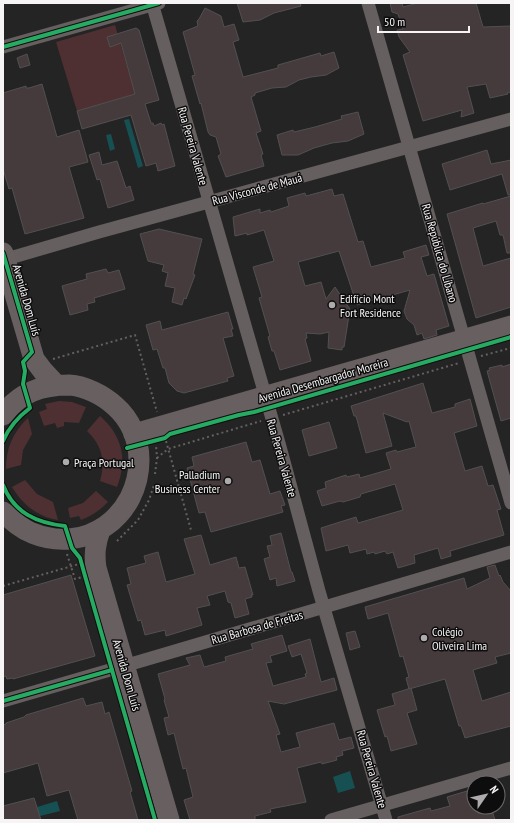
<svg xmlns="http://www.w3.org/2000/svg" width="514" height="823" font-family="'PT Sans Narrow',sans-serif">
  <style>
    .green { fill: #4e3032 }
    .water { fill: #165053 }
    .building { fill: #463b3c; stroke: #515050 }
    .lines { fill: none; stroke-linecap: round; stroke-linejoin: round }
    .path { stroke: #656060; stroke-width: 2; stroke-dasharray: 2 3; stroke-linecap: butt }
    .minor { stroke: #665f5f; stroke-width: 13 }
    .primary { stroke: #686060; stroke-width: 21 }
    .cycleway-casing { stroke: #0e0d0d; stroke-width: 6 }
    .cycleway { stroke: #26ab63; stroke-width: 4 }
    .poi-dot { fill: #adabab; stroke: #0e0d0d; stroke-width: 1.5 }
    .labels { text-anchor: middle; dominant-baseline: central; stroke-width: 3; stroke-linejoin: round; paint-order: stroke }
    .street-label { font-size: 12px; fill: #f6f4f4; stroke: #0e0d0d }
    .poi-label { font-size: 12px; fill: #f6f4f4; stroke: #0e0d0d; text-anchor: start }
  </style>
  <rect width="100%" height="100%" fill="#252424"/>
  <g class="green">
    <polygon points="115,25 135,94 77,111 56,42"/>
    <polygon points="59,401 72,402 86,407 79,423 64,422 64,426 57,428 55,423 44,426 39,412 47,409 45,404"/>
    <path d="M100 416C122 435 128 460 117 487L100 481C106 462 102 445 87 431Z"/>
    <path d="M28 418 32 434 23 450 21 465 6 469C6 448 13 432 28 418Z"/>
    <path d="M25 480 37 494 53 502 58 520C38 517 22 504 12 487Z"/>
    <path d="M96 491 108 502C100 510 92 516 81 520L79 516 70 518 68 508 83 503Z"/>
  </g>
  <g class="water">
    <polygon points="129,119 143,166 138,168 124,120"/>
    <polygon points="111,134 115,149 110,151 106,135"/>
    <polygon points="350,771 355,788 338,793 333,777"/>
    <polygon points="57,801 60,811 40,816 37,807"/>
  </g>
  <g class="building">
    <polygon points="237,3 300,3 301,6 274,13 260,20 243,22"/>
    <polygon points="390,3 402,3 403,7 418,3 476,3 483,27 511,26 511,92 507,93 508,94 490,98 486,84 467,87 474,113 461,117 462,110 423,121 403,55 410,52 399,37 397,30 403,29 398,14 392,12"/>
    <polygon points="205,8 221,16 224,27 234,24 239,40 233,42 243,77 278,68 278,65 320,53 321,56 334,52 339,68 326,75 311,77 299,80 286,87 272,88 255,93 255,95 251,97 261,131 256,133 263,154 261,155 264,166 226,177 218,156 221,154 216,137 210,135 208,132 201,103 200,104 192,76 195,75 183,32 198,26 197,21 199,19"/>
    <polygon points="136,28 139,30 159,100 145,104 151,123 153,123 154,126 161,123 162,125 164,124 175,166 158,171 156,163 146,166 131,115 82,129 77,111 135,94 121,43 110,47 107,37"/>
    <polygon points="27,54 30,65 20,68 17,58"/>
    <polygon points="42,84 57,137 79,130 88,162 69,167 84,218 25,234 12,188 9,189 3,169 3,93 26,86 26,88 29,88"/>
    <polygon points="358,112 364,134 348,141 332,143 314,148 298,155 282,155 277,135 293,130 294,132 315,127 342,119 341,116"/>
    <polygon points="487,150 491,164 511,160 511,195 508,195 502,174 450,190 442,164"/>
    <polygon points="99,152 102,165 117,161 126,188 130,186 134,200 108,208 100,179 97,180 89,155"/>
    <polygon points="332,189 334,196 343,194 358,242 363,241 371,267 405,258 403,252 426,245 429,255 421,257 427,276 434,274 449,326 436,330 437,335 424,339 422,333 417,335 414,325 407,319 404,311 410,290 357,305 339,251 298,262 305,286 321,282 326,299 335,287 350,309 344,347 342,347 342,350 328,348 329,332 320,334 306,333 307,338 305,339 311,361 280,370 274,351 272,351 268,337 270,336 259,298 262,297 253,267 274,261 264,230 247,235 247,233 235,236 233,217 260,209 260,213 270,210 271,212 289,206 287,198 305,193 306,196"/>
    <polygon points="511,196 511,253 507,253 503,235 500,235 496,221 473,228 483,266 511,258 511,307 476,318 447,214 483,203 483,204"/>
    <polygon points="159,229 202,239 193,274 195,275 186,299 184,298 182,305 172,302 175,288 165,286 168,273 162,271 164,265 148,261 140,234"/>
    <polygon points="106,269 108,273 119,270 125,289 94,298 95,302 87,304 88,310 70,315 62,286 87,279 86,274"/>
    <polygon points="228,312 233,329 231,329 233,336 223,338 234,376 227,378 228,381 184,393 177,391 169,383 165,368 163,368 157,349 153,350 146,325 160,321 162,330"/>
    <polygon points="511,364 511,418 501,421 487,371 490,370 489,368 502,365 502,367"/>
    <polygon points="423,383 432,413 455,407 455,404 470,399 477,426 454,433 465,471 482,466 488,486 493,485 501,509 497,510 504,535 450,551 451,556 441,559 438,548 414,555 415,563 398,568 393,552 387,554 385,551 375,554 374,552 367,554 366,549 350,553 348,545 326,551 321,528 356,517 358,523 403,510 395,484 361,494 360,497 343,502 340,501 322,506 317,491 326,488 325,482 346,475 347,477 359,474 360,478 391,469 386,453 396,450 397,452 416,447 409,421 407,422 383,413 392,446 366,453 356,416 354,416 351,406"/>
    <polygon points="329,422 337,448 309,456 302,430"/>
    <polygon points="246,442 252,462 260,460 270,494 280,491 285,505 281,506 283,512 211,532 205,512 199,513 187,468 194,466 192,457"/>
    <polygon points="281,533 291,572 292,572 295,581 277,586 276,578 270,580 264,559 270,557 267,546 272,545 270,536"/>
    <polygon points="201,535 210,565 236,557 239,568 245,567 253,595 251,595 252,597 245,599 249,614 235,618 231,603 228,602 225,591 207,596 210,605 197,608 202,625 166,636 165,630 145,635 141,620 138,621 127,585 131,584 127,568 146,563 144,556 158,552 166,582 195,574 184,539"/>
    <polygon points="495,565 499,576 500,575 503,582 511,591 511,653 495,657 497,663 473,670 482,701 511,692 511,726 465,738 461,726 459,726 445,679 409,689 406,678 409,677 403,656 400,657 388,613 368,619 365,607 464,578 467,589 490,578 487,567"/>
    <polygon points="71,575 95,656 13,679 13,678 7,679 6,676 3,677 3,595"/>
    <polygon points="355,631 360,647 350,650 346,633"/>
    <polygon points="282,635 287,651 270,656 272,662 266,663 273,686 306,677 305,674 307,673 301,654 292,657 288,646 310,639 321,682 334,678 337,690 284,704 268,701 280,734 276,735 281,752 300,747 296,733 334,723 339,740 351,737 354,748 342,751 343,755 336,757 337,760 322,764 321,762 297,768 306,802 270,809 271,812 255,816 255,820 190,820 184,800 193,797 186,768 183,769 174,733 168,735 164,718 169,717 164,700 165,699 158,674 190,665 186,658 200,655 204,667 226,661 225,657 253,649 251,644"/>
    <polygon points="411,688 417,710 407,713 417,744 391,751 387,736 385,737 377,710 395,705 392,694"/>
    <polygon points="83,698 86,706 102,702 105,714 109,712 132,791 130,792 138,820 78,820 69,790 47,796 38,763 3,773 3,725 6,724 6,723 24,717 26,715"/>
    <polygon points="467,791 470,802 474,801 474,807 491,807 495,820 398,820 398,817 430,808 431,811 450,806 447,797"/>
    <polygon points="34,798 41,820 3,820 3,806"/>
  </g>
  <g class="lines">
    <g class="path">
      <polyline points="481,356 511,348"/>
      <polyline points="53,359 135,335 157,412"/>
      <polyline points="283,415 459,363"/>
      <polyline points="166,441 191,530"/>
      <polyline points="157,458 168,449 261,421"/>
      <polyline points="155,474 157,458 156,445"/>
      <polyline points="117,541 138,520 149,500 154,485"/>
      <polyline points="67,554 75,579 82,577"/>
      <polyline points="3,586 79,564"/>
    </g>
    <g class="minor">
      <polyline points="152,3 279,443 319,591 386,820"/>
      <polyline points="368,3 511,503"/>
      <polyline points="3,47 159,3"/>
      <polyline points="3,260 99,232 511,119"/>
      <polyline points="3,701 141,661 511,552"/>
      <polyline points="331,820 511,768"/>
    </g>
    <g class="primary">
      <polyline points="3,253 34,359 43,371 56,385"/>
      <path d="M3 415C20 392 42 385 69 385 85 386 103 395 115 406 130 419 139 439 139 460 139 516 86 555 32 533 21 529 12 520 3 512"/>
      <polyline points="134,434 511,326"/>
      <path d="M100 530C95 544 94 554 96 568L169 820"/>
    </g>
    <g class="cycleway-casing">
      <g id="cycleway">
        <polyline points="3,47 159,3"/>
        <path d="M3 253 32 352 23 362 25 371 23 384 30 408C18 417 9 427 3 441"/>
        <polyline points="127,448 165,438 170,434 239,415 254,412 511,337"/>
        <path d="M3 485C14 513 37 523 65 526L72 548 80 558 85 576 155 820"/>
        <polyline points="3,701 112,670"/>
      </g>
    </g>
    <use href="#cycleway" class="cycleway"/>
  </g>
  <g class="poi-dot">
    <circle cx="332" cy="305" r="4"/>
    <circle cx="66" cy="462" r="4"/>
    <circle cx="228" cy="481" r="4"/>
    <circle cx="424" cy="638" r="4"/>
  </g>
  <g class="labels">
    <g class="street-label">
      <text transform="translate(193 146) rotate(74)">Rua Pereira Valente</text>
      <text transform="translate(257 189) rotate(-15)">Rua Visconde de Mauá</text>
      <text transform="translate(440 253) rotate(74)">Rua República do Líbano</text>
      <text transform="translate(27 300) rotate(74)">Avenida Dom Luís</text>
      <text transform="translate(323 380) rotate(-16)">Avenida Desembargador Moreira</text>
      <text transform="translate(282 458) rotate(74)">Rua Pereira Valente</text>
      <text transform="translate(257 627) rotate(-16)">Rua Barbosa de Freitas</text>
      <text transform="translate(127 675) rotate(74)">Avenida Dom Luís</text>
      <text transform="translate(372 769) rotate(74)">Rua Pereira Valente</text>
    </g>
    <g class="poi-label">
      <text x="340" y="298">Edifício Mont<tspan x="340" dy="14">Fort Residence</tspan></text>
      <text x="74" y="462">Praça Portugal</text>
      <text x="220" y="474" text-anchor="end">Palladium<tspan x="220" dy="14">Business Center</tspan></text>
      <text x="432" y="631">Colégio<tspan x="432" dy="14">Oliveira Lima</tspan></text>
    </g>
  </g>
  <rect width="514" height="823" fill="none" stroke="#f6f4f4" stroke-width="8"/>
  <g transform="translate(486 795) rotate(56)"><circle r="19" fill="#0e0d0d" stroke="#6b6969"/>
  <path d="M0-3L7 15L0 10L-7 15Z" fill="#adabab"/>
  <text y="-6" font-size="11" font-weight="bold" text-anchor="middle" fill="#f6f4f4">N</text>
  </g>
  <path d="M378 26v6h91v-6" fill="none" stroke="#f6f4f4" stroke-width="2"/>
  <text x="384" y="26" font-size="12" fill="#f6f4f4" stroke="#0e0d0d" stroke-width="3" paint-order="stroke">50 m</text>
</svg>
